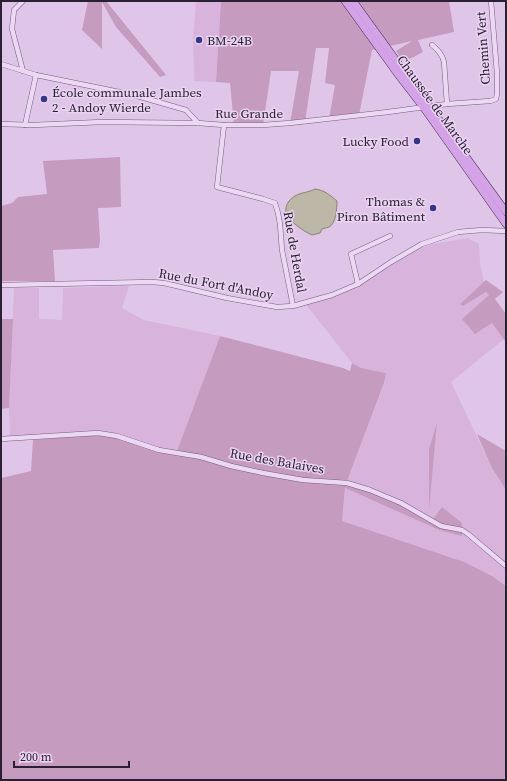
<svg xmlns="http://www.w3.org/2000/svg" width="507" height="781" font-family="'Source Serif 4',serif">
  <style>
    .farmland { fill: #d8b4dd }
    .green { fill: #c59bbf }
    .water { fill: #bdb7a7; stroke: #8a846f }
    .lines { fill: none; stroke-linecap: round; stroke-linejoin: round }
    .minor-casing { stroke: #725e82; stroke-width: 5.5 }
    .primary-casing { stroke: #413150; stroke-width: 8 }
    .minor { stroke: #edd8f4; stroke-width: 4.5 }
    .primary { stroke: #d4a2e7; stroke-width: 7 }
    .poi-dot { fill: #373589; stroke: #ead4f1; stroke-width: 1.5 }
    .labels { text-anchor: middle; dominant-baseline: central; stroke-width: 3; stroke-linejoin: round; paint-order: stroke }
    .poi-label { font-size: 13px; fill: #2a2034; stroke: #ead4f1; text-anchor: start }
    .street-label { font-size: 13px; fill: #2a2034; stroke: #ead4f1 }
  </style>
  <rect width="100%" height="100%" fill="#dfc6e9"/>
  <g class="farmland">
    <polygon points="196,1 221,1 216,82 194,81 193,39"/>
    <polygon points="468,238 479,244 480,263 484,282 460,304 463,306 486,292 489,295 492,322 504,339 451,382 492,468 506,490 506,586 492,576 342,521 345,488 439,530 462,535 462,523 442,508 433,521 347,481 384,384 386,373 361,368 352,363 304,302 358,284 404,255 432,244"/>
    <polygon points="129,286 122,308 144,320 220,336 177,451 152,447 116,434 108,432 98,431 10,437 9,408 14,288 39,288 39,319 62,320 63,288"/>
  </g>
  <g class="green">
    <polygon points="88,1 106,1 166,75 160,77 116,27 102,2 102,49 82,30"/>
    <polygon points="221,1 343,1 377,49 372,50 359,115 329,119 335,85 325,83 329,48 316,48 305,122 290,123 299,71 271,71 263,125 234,125 230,83 216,82"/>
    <path d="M357 1H449L454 32 418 40 423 52C418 54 408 62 402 59 399 58 398 53 396 51L412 41 390 46Z"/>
    <polygon points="120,157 121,207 98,208 100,240 99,248 53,250 55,281 1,281 1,206 12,203 18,197 47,194 43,161"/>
    <polygon points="486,280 503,292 495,299 506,314 506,341 505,341 492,323 475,334 462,319 489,295 486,292 463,306 460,304"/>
    <polygon points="1,319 13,319 9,408 1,409"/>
    <polygon points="220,336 343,368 350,371 352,363 361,368 386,373 384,383 347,481 303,478 263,472 177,451"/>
    <polygon points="437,422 429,509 429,450"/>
    <polygon points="99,434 108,435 258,473 347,483 370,490 432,521 442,507 462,523 462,536 439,530 345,488 342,521 464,562 492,576 506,586 506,780 1,780 1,478 31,471 33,440"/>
    <polygon points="477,434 506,451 506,490 492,468"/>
  </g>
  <path class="water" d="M315 189C324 190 330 195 337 201 337 208 336 224 329 227 327 228 324 228 322 229L320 233 312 235C305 232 288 221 286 213 285 208 287 204 289 201 291 199 294 196 297 195 303 192 307 193 315 189Z"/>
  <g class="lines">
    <g class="minor-casing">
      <g id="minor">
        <path d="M432 45C438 50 442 54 444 62L447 104"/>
        <polyline points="1,64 36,75 134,95 186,110 198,123"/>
        <polyline points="23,71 12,29 14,10 23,1"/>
        <polyline points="1,124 33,125 102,122 198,123 224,125 263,125 290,123 388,112 447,104 490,101 496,99 497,94 497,73 491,1"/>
        <polyline points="25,125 36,75"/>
        <polyline points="224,125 217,187 263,199 275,203 278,213 280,224 282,250 293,306"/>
        <polyline points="358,284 351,254 390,236"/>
        <polyline points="1,285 152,282 164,283 227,298 277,307 293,306 332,295 358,284 391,262 422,244 458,232 482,230 506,231"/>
        <polyline points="1,439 98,433 117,436 159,450 201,457 231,466 263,473 303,480 347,483 370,490 401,503 441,526 462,530 468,534 506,566"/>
      </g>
    </g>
    <g class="primary-casing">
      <g id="primary">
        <polyline points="345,1 397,73 424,108 506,224"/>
        <polyline points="353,1 506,212"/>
      </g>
    </g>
    <use href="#minor" class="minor"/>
    <use href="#primary" class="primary"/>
  </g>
  <g class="poi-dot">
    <circle cx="199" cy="40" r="4"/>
    <circle cx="44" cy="99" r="4"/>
    <circle cx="417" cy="141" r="4"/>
    <circle cx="433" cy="208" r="4"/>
  </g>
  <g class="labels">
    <g class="poi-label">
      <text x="207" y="40">BM-24B</text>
      <text x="52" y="92">École communale Jambes<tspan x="52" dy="15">2 - Andoy Wierde</tspan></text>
      <text x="409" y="141" text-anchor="end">Lucky Food</text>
      <text x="425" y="201" text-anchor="end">Thomas &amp;<tspan x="425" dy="15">Piron Bâtiment</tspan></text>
    </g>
    <g class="street-label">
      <text transform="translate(483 48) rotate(-94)">Chemin Vert</text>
      <text transform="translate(435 105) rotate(54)">Chaussée de Marche</text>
      <text x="249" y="113">Rue Grande</text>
      <text transform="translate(295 252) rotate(80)">Rue de Herdal</text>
      <text transform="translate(216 284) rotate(11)">Rue du Fort d'Andoy</text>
      <text transform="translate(277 461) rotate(10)">Rue des Balaives</text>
    </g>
  </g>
  <rect width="507" height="781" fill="none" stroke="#2a2034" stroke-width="4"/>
  <path d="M14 761v6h115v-6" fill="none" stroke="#2a2034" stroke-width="2"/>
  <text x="20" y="761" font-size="12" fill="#2a2034" stroke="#ead4f1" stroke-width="3" paint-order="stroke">200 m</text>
</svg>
